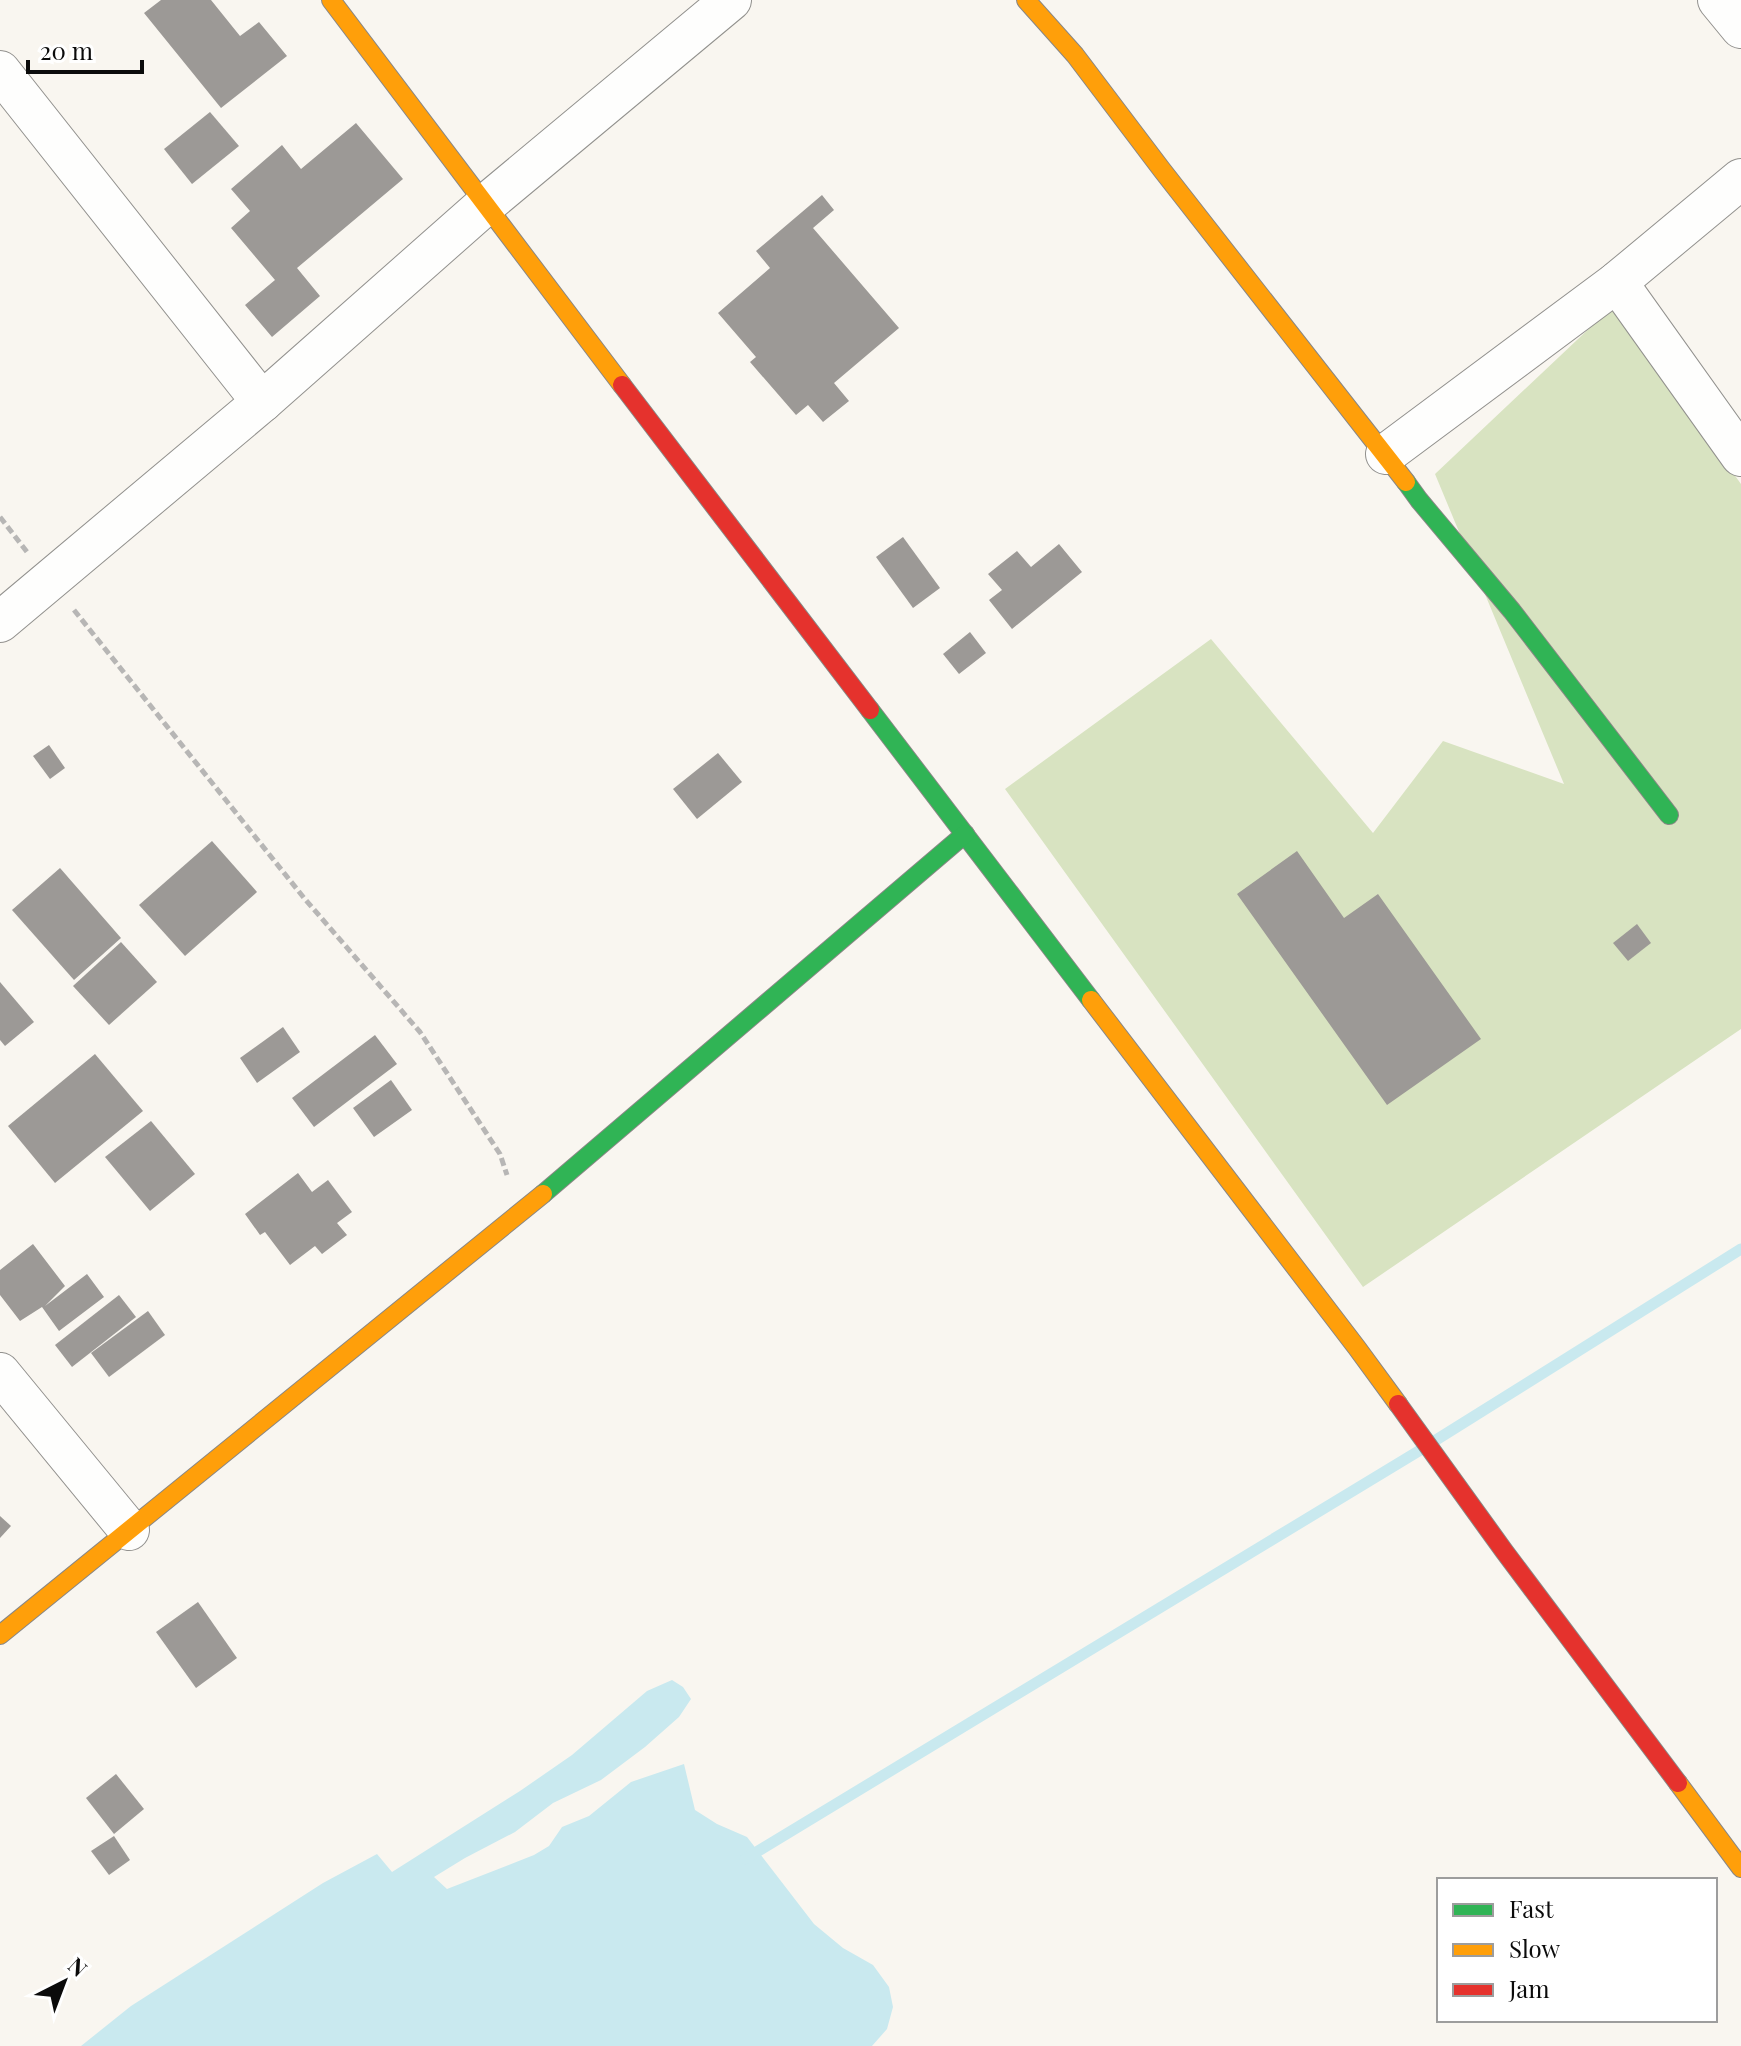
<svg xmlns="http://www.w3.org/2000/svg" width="1741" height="2046" font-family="'Playfair Display',serif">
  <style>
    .forest { fill: #d8e3c1 }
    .water { fill: #c9e9ef }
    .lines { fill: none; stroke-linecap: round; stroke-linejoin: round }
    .stream { stroke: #c9e9ef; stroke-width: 11 }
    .building { fill: #9c9996 }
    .street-casing { stroke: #92918e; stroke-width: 42 }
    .fast-casing { stroke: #898785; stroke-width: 20 }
    .slow-casing { stroke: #898785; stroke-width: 20 }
    .jam-casing { stroke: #898785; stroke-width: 20 }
    .path { stroke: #b7b6b5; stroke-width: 5; stroke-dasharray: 8 4; stroke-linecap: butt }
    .street { stroke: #fefefd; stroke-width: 40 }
    .fast { stroke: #30b455; stroke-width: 18 }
    .slow { stroke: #ff9f0a; stroke-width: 18 }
    .jam { stroke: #e5322d; stroke-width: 18 }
  </style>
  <rect width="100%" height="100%" fill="#f9f6f0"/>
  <polygon class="forest" points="1613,306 1741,484 1741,1029 1363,1287 1005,789 1211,639 1373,833 1443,741 1564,784 1435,474"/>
  <polygon class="water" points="672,1680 683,1687 691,1699 679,1717 645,1747 601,1780 553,1803 515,1832 465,1858 434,1877 447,1889 534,1855 549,1846 562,1827 589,1816 631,1782 684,1764 695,1810 717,1824 747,1837 814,1924 843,1948 873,1965 889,1987 893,2007 887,2029 872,2046 81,2046 131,2006 323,1883 377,1854 392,1872 520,1791 572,1755 647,1691"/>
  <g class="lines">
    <g class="stream">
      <polyline points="1436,1440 1741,1249"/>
      <polyline points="745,1859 1422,1449"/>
    </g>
  </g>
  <g class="building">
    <polygon points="161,0 211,0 240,36 259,22 287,56 221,108 144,13"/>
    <polygon points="210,112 239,146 192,184 164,149"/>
    <polygon points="356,123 403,179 297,268 320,296 272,337 245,305 275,280 231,228 250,211 231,189 282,145 301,169"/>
    <polygon points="822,195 834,210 813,228 899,328 834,383 849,401 823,422 808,405 796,415 750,362 756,357 718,313 770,268 756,251"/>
    <polygon points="903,537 940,588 913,608 876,557"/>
    <polygon points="1059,544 1082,572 1012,629 989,600 1002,590 988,574 1017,551 1031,567"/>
    <polygon points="970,632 986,653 959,674 943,654"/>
    <polygon points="49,745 65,768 50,779 33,756"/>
    <polygon points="718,753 742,782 697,819 673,789"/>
    <polygon points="212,841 257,892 185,956 139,905"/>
    <polygon points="1297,851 1344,918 1378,894 1481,1039 1387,1105 1237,894"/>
    <polygon points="60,868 121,938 74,980 12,910"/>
    <polygon points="1637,924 1651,943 1628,961 1613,943"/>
    <polygon points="121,942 157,982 109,1025 73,986"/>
    <polygon points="0,982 34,1022 5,1046 0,1040"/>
    <polygon points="283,1027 300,1052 257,1083 240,1058"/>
    <polygon points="375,1035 397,1064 314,1127 292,1098"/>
    <polygon points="95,1054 143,1111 55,1183 8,1126"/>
    <polygon points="391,1080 412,1110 374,1137 353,1108"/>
    <polygon points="151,1121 195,1174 150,1211 105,1157"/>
    <polygon points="298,1173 312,1192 328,1180 352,1212 337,1223 347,1235 322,1254 315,1246 290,1265 265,1232 260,1235 245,1214"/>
    <polygon points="33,1244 65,1286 45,1306 87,1274 104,1297 59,1331 42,1307 20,1321 0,1295 0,1270"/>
    <polygon points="119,1295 136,1317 72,1367 55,1345"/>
    <polygon points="148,1311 165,1335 109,1377 91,1353"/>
    <polygon points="0,1516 11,1526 0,1538"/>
    <polygon points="198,1602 237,1658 196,1688 156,1632"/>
    <polygon points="116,1774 144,1809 114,1834 86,1798"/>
    <polygon points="114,1836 130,1860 109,1875 91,1851"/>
  </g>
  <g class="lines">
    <g class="street-casing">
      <g id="street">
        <polyline points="1718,0 1741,28"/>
        <polyline points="0,71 262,402"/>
        <polyline points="1617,282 1741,456"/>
        <polyline points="1386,454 1617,282 1741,179"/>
        <polyline points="0,622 262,402 485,205 731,0"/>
        <polyline points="0,1373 129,1530"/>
      </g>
    </g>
    <g class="fast-casing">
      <g id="fast">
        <polyline points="1406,482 1419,500 1512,611 1669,815"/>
        <polyline points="870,710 1091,1000"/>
        <polyline points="543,1194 965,834"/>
      </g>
    </g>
    <g class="slow-casing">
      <g id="slow">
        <polyline points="331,0 622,385"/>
        <polyline points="1026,0 1075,55 1162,170 1406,482"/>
        <polyline points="1091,1000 1357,1348 1398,1404"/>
        <polyline points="0,1635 543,1194"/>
        <polyline points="1678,1783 1741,1868"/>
      </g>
    </g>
    <g class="jam-casing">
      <g id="jam">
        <polyline points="622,385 870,710"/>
        <polyline points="1398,1404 1504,1551 1678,1783"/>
      </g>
    </g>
    <g class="path">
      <polyline points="0,517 27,552"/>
      <polyline points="74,610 304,898 420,1032 500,1154 507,1175"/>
    </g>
    <use href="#street" class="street"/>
    <use href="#fast" class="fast"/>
    <use href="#slow" class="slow"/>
    <use href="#jam" class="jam"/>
  </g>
  <rect x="1437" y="1878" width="280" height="144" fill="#ffffff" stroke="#9d9d9d" stroke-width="2"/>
  <rect x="1453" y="1904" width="40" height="12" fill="#30b455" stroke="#9d9d9d" stroke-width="2"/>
  <text x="1509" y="1918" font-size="24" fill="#0b0b0b">Fast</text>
  <rect x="1453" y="1944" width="40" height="12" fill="#ff9f0a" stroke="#9d9d9d" stroke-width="2"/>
  <text x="1509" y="1958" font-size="24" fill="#0b0b0b">Slow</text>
  <rect x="1453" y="1984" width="40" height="12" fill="#e5322d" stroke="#9d9d9d" stroke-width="2"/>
  <text x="1509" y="1998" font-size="24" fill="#0b0b0b">Jam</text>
  <g transform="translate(64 1982) rotate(42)" stroke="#ffffff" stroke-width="6" paint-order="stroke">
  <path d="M0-6L14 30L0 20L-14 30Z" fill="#0b0b0b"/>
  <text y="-12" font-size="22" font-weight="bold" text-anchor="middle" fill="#0b0b0b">N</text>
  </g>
  <path d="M28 60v12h114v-12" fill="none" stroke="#0b0b0b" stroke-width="4"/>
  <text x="40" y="60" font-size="24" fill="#0b0b0b" stroke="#ffffff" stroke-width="6" paint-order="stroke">20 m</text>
</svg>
